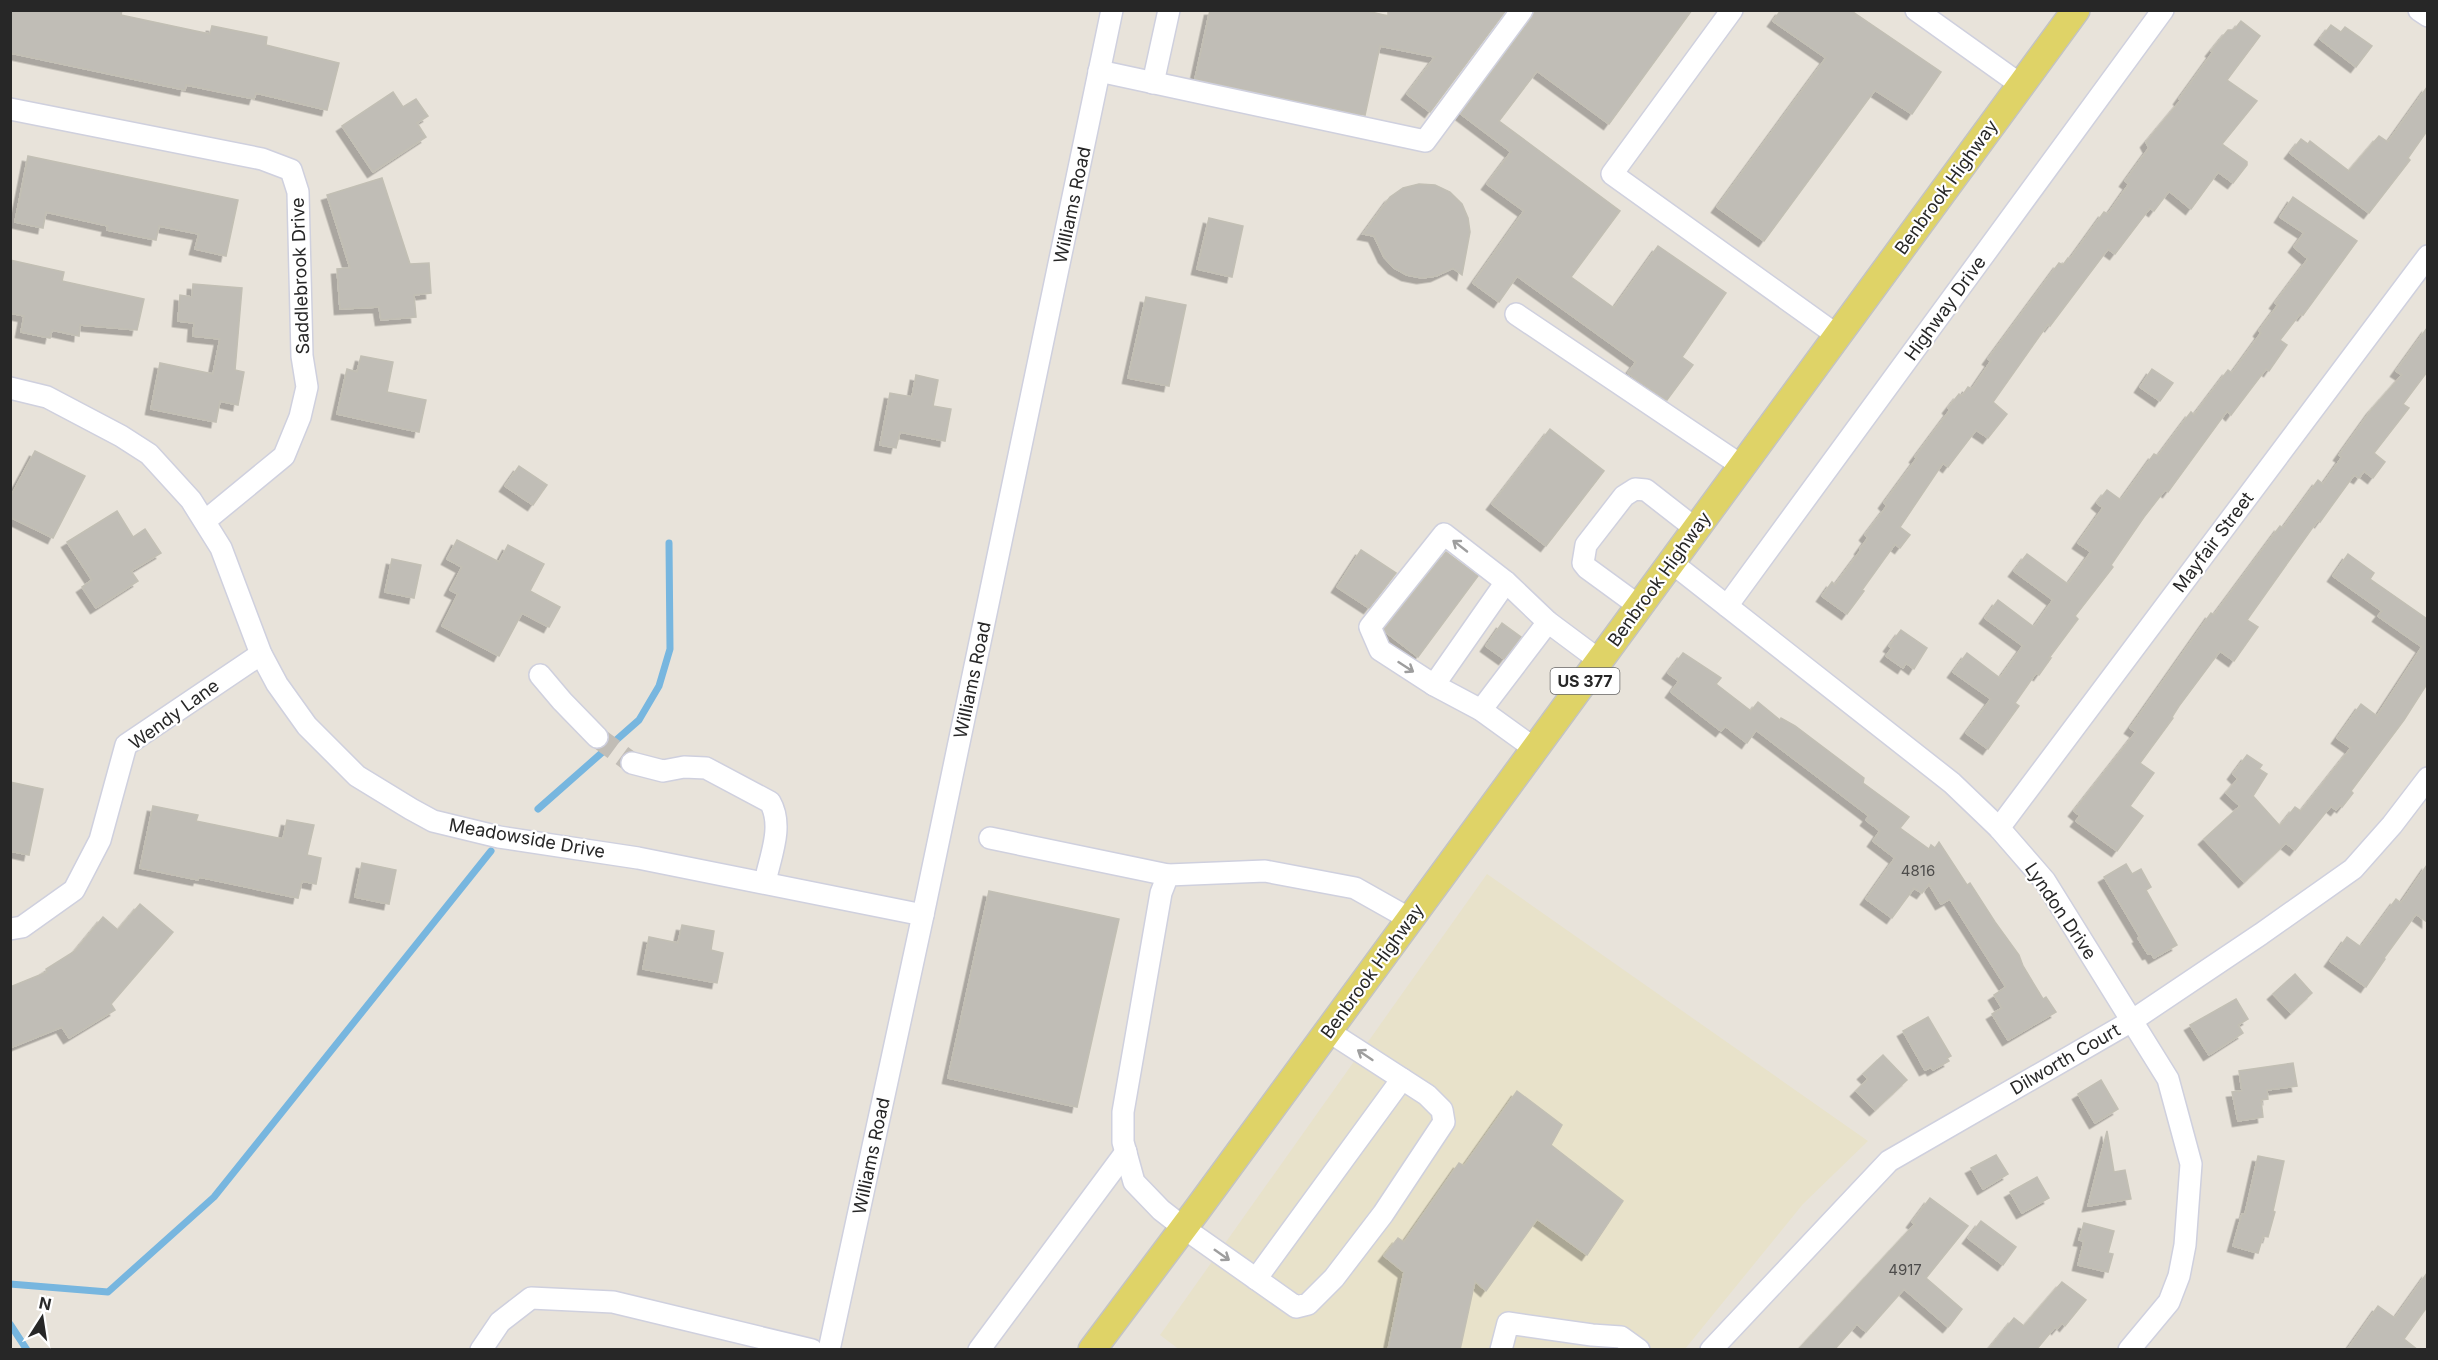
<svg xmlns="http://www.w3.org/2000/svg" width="2438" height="1360" font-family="Inter,sans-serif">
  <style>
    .education { fill: #e8e2ca }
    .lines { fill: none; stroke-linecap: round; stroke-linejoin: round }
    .stream { stroke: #77b6df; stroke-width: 7 }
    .building { fill: #c0bdb6; stroke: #c2bfb4; stroke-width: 1.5; filter: url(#shadow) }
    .minor-tunnel { stroke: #c1bdb6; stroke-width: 21; stroke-dasharray: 21 10; stroke-linecap: butt }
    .minor-casing { stroke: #cfd0de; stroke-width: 24 }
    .major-casing { stroke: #c3c3c3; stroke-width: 30 }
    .minor { stroke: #fff; stroke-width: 21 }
    .major { stroke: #dfd367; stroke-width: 27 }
    .oneway { stroke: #9e9e9e }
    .labels { text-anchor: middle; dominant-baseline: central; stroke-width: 4.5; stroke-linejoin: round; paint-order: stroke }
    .number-label { font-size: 15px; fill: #4d4c4b }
    .shield { fill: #fff; stroke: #686868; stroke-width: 1.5 }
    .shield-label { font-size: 16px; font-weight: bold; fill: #272727 }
    .street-label { font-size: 18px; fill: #272727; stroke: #fff }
  </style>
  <defs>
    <filter id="shadow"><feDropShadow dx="-5.5" dy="5.5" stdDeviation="0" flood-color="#0004"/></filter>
  </defs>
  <rect width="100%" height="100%" fill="#e8e3da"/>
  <polygon class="education" points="1487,874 1868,1141 1803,1204 1685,1349 1180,1350 1160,1335"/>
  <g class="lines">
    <g class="stream">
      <polyline points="538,809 639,720 659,686 670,649 669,543"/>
      <polyline points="10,1284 108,1292 214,1197 491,851"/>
      <polyline points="10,1324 27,1350"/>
    </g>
  </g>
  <g class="building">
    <polygon points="10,10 122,10 121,15 210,34 212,26 267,37 266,45 339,63 327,110 256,93 254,99 186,85 185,90 10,53"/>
    <polygon points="1210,10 1363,10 1388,16 1388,10 1506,10 1430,112 1407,94 1435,57 1380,46 1365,115 1195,79"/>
    <polygon points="1535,10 1692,10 1609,124 1537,71 1499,121 1620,211 1571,277 1614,308 1658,246 1726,293 1682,357 1693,365 1667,400 1628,373 1636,362 1517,276 1499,302 1473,283 1524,211 1487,184 1511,152 1461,114 1532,18"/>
    <polygon points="1781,10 1850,10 1941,72 1912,114 1875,90 1764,241 1717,207 1826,58 1773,21"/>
    <polygon points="2241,21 2260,36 2227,80 2257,101 2222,144 2247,162 2247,165 2233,183 2218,172 2191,209 2169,191 2154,211 2150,208 2115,254 2108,249 2050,326 2048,324 1993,402 2007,414 1988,438 1976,430 1948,467 1943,463 1900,527 1910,535 1900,548 1895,544 1862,590 1864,591 1847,614 1822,596 1832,582 1835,585 1861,550 1860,549 1868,538 1865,535 1887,506 1884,503 1917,458 1915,457 1950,410 1948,408 1959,394 1962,396 1968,387 1972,389 1991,361 1988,359 2059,263 2063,265 2068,258 2070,259 2104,212 2108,214 2129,184 2125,181 2149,148 2146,142 2181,100 2179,99 2213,52 2211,51 2228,30 2234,30"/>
    <polygon points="2331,25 2341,32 2345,27 2372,46 2356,67 2320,39"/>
    <polygon points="2427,87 2427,131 2408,158 2410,160 2369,213 2290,153 2301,139 2308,144 2310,141 2349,171 2379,136 2388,142"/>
    <polygon points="393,92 403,107 416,99 428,116 417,123 426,137 373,172 342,126"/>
    <polygon points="28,156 238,200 226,256 195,249 199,234 159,226 156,240 107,230 108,226 46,212 43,228 15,222"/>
    <polygon points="382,178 410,264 429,263 431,293 414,295 416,317 381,320 379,307 340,309 337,269 350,268 327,195"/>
    <polygon points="1419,184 1435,185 1450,192 1462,204 1468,218 1470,232 1462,275 1453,268 1436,276 1422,278 1407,275 1394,268 1384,257 1374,236 1363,234 1390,197 1403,188"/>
    <polygon points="2293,197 2357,241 2303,315 2300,314 2280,340 2287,345 2269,371 2266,369 2231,415 2227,411 2168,492 2165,490 2144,517 2111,565 2113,567 2075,616 2078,619 2049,658 2051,658 2039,675 2036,673 2015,703 2019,706 1988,749 1966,733 1991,699 1953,672 1967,653 2000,678 2023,646 1985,618 1998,600 2034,627 2053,600 2014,571 2027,554 2068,584 2091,552 2078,543 2103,508 2097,503 2107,490 2121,500 2154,454 2158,456 2191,412 2194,415 2228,370 2232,373 2261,333 2259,331 2278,305 2275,303 2308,259 2294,247 2304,233 2280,217"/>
    <polygon points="1209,218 1243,226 1232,277 1197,269"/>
    <polygon points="10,260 64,272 62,281 144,299 137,330 80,325 79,336 52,330 50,338 21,332 24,316 10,313"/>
    <polygon points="193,284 242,288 235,370 244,372 238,405 220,401 216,422 151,409 160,363 213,374 220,339 193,336 194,323 178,321 180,295 192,297"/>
    <polygon points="1146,297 1186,305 1169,386 1128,378"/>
    <polygon points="2427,328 2427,372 2403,404 2409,408 2374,453 2385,462 2373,478 2364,471 2359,478 2354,475 2320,522 2318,520 2247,620 2258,627 2234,661 2220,651 2179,706 2172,717 2173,718 2140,763 2154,773 2130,806 2143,816 2117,851 2076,821 2080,816 2074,811 2136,732 2130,728 2211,613 2214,615 2280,526 2283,528 2318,480 2323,484 2342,457 2339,455 2372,409 2402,375 2396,371"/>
    <polygon points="361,356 393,362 387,392 426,400 419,432 337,414 347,369 357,372"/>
    <polygon points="2152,369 2173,383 2160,401 2140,387"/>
    <polygon points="916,375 938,380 933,406 951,409 945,441 900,432 896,448 880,445 890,393 912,397"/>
    <polygon points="1550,429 1604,471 1546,546 1492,504"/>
    <polygon points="35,451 85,476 53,538 10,517 10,498"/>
    <polygon points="519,466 547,485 533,505 505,486"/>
    <polygon points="117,511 133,537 145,529 161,553 131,571 138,581 96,608 82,587 92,580 67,542"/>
    <polygon points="457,540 499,562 508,545 544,564 530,591 560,607 549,627 522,613 499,656 442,626 458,594 450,590 462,567 447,559"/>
    <polygon points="1361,550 1396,573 1369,608 1337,587"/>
    <polygon points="1446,552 1478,576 1418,657 1387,633 1385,629"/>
    <polygon points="2348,554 2374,573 2370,579 2427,619 2427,684 2404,720 2351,791 2353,793 2342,807 2340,805 2336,810 2331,806 2295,850 2286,843 2244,882 2204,839 2240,806 2226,793 2238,779 2233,774 2247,755 2262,765 2259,769 2267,774 2253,796 2280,826 2295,807 2301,811 2351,748 2337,738 2361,704 2377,716 2422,647 2378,616 2382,611 2333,576"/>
    <polygon points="392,559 421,565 414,598 385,592"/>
    <polygon points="1502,623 1521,637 1504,659 1486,646"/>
    <polygon points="1901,630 1927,648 1914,669 1906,663 1903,668 1886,656 1892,648 1889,646"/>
    <polygon points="1683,653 1721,678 1716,684 1751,711 1758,702 1780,720 1781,718 1795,726 1864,778 1863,783 1909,817 1900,828 1929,849 1931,845 1935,848 1939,842 1967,885 1970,883 1995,922 2019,955 2023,966 2043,999 2046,997 2056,1012 2008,1040 1992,1014 2002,1008 1994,995 2006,987 1950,899 1941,904 1929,884 1922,893 1914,888 1892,918 1866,899 1895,858 1873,841 1880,831 1866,820 1869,816 1756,730 1747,743 1725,726 1721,731 1671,692 1679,681 1668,673"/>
    <polygon points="10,782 43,789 29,855 10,851"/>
    <polygon points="153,806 198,815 196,821 283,839 287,820 314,825 307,855 321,858 316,884 302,881 298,898 199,877 198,880 140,868"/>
    <polygon points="362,863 396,870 389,904 355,897"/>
    <polygon points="2126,864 2132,874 2141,869 2151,887 2146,890 2177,945 2154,958 2151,953 2148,954 2138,938 2140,937 2104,877"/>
    <polygon points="2427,865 2427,922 2416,914 2384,958 2385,959 2366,987 2330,961 2347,937 2361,947 2396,899 2401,903"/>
    <polygon points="989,891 1119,919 1077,1107 948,1078"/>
    <polygon points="140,904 173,932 111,1004 115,1010 69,1038 62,1027 10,1048 10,987 47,972 46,969 75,951 103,917 118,930"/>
    <polygon points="682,925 714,931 711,950 723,953 717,983 643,969 649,937 678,943"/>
    <polygon points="2295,974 2312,993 2291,1013 2273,994"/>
    <polygon points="2236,999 2248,1019 2238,1025 2243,1033 2209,1055 2190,1025"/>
    <polygon points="1928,1017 1951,1056 1947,1058 1949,1061 1933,1070 1931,1067 1925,1070 1903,1031"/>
    <polygon points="1883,1055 1907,1080 1875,1110 1856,1091 1868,1079 1863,1074"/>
    <polygon points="2293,1063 2297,1086 2267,1090 2268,1099 2261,1100 2263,1117 2238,1121 2232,1092 2242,1091 2239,1071"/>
    <polygon points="2101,1080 2118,1109 2095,1123 2078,1094"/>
    <polygon points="1517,1091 1562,1125 1551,1145 1623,1201 1587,1255 1537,1219 1486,1291 1475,1281 1460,1350 1388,1350 1404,1272 1384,1256 1398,1238 1404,1242 1459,1163 1464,1166"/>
    <polygon points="2107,1131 2114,1172 2125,1170 2131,1199 2088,1206"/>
    <polygon points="1996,1155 2008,1174 1983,1189 1971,1168"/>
    <polygon points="2258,1156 2284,1161 2273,1211 2275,1212 2268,1237 2263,1236 2258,1253 2233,1246 2242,1214 2245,1214"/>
    <polygon points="2037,1177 2049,1198 2022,1213 2010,1192"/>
    <polygon points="1930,1198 1968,1226 1926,1278 1962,1309 1950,1325 1948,1327 1904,1289 1866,1332 1857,1324 1834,1350 1798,1350 1915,1224 1912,1222"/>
    <polygon points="1981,1221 2016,1247 2003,1265 1968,1238"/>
    <polygon points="2084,1223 2114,1231 2108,1253 2113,1254 2108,1272 2078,1265 2084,1241 2079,1240"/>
    <polygon points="2427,1273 2427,1307 2404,1339 2418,1350 2347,1350 2378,1306 2395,1318"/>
    <polygon points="2062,1282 2086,1300 2065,1326 2062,1323 2057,1329 2055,1327 2036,1350 1988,1350 2014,1318 2024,1326"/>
  </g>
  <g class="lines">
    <polyline class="minor-tunnel" points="597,737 632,763"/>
    <g class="minor-casing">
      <g id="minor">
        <polyline points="1732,10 1612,174 1838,336"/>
        <polyline points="1916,10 2021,85"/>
        <polyline points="2419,10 2428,16"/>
        <polyline points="1099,71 1425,141 1522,10"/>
        <polyline points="1153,83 1169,10"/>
        <polyline points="10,109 262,159 291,170 298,192 302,356 307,387 300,417 284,456 205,521"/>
        <polyline points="1516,314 1742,466"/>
        <polyline points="10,388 47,397 121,436 149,454 191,500 221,548 261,654 277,684 307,726 357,776 411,809 433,821 499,837 638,858 923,915"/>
        <polyline points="1671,562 1952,783 1999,828 2045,881 2168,1079 2191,1164 2185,1245 2179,1276 2169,1302 2129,1350"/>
        <polyline points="1639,606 1587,568 1583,563 1586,545 1624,496 1635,489 1646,490 1696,529"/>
        <polyline points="1727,606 2163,10"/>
        <polyline points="540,675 562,701 597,737"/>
        <polyline points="1434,685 1380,650 1370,627 1444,534 1506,582"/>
        <polyline points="1481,710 1548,622"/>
        <polyline points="1535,749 1481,710 1434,685 1506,582 1548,622 1599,660"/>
        <path d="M632 763 663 771 684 767 706 768 770 802C784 826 770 857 765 882"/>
        <polyline points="1999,828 2428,256"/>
        <polyline points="990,838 1168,875"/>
        <polyline points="10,929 22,927 74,890 100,840 126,745 261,654"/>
        <polyline points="1328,1031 1427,1095 1442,1110 1444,1122 1383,1214 1334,1278 1308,1304 1296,1307 1188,1231 1161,1210 1134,1182 1123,1142 1123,1112 1161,893 1168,875 1265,871 1355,888 1410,919"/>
        <polyline points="1256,1279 1402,1079"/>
        <polyline points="481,1350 500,1322 531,1298 613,1302 812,1350"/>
        <polyline points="829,1350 923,915 1112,10"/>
        <polyline points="979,1350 1126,1152"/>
        <polyline points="1501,1350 1508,1323 1592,1335 1621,1337 1639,1350"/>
        <polyline points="1711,1350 1889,1161 2130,1022 2261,934 2353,869 2392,825 2428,778"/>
      </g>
    </g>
    <g class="major-casing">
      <polyline id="major" points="1092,1350 1197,1210 2076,10"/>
    </g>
    <use href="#minor" class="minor"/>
    <use href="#major" class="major"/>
  </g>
  <defs><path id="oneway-shaft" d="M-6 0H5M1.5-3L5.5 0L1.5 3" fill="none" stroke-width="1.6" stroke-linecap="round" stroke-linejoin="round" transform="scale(1.5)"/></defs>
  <g class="oneway">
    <use href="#oneway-shaft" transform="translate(1460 546) rotate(-142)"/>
    <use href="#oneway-shaft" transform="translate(1406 667) rotate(33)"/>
    <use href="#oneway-shaft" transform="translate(1365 1055) rotate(-146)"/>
    <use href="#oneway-shaft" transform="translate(1222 1255) rotate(35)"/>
  </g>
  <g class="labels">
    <g class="number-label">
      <text x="1918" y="870">4816</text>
      <text x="1905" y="1269">4917</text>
    </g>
    <rect class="shield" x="1550.5" y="668" width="69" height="26" rx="4.5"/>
    <g class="shield-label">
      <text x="1585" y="681">US 377</text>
    </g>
    <g class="street-label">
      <text transform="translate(1946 187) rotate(-54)">Benbrook Highway</text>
      <text transform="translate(1072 205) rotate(-78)">Williams Road</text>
      <text transform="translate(300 276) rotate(-92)">Saddlebrook Drive</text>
      <text transform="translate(1945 308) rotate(-54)">Highway Drive</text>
      <text transform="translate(2213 542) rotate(-53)">Mayfair Street</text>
      <text transform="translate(1659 579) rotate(-54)">Benbrook Highway</text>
      <text transform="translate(972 680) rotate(-78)">Williams Road</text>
      <text transform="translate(174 714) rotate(-36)">Wendy Lane</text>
      <text transform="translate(527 838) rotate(10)">Meadowside Drive</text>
      <text transform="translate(2061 911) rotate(56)">Lyndon Drive</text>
      <text transform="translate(1372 971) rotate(-54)">Benbrook Highway</text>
      <text transform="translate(2065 1059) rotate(-30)">Dilworth Court</text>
      <text transform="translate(871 1156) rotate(-78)">Williams Road</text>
    </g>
  </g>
  <rect width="2438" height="1360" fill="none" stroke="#272727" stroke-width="24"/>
  <g transform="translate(42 1318) rotate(12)" stroke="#ffffff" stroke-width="4.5" paint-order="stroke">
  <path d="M0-4.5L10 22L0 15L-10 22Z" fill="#272727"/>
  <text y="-9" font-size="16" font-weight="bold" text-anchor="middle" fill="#272727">N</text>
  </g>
</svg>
